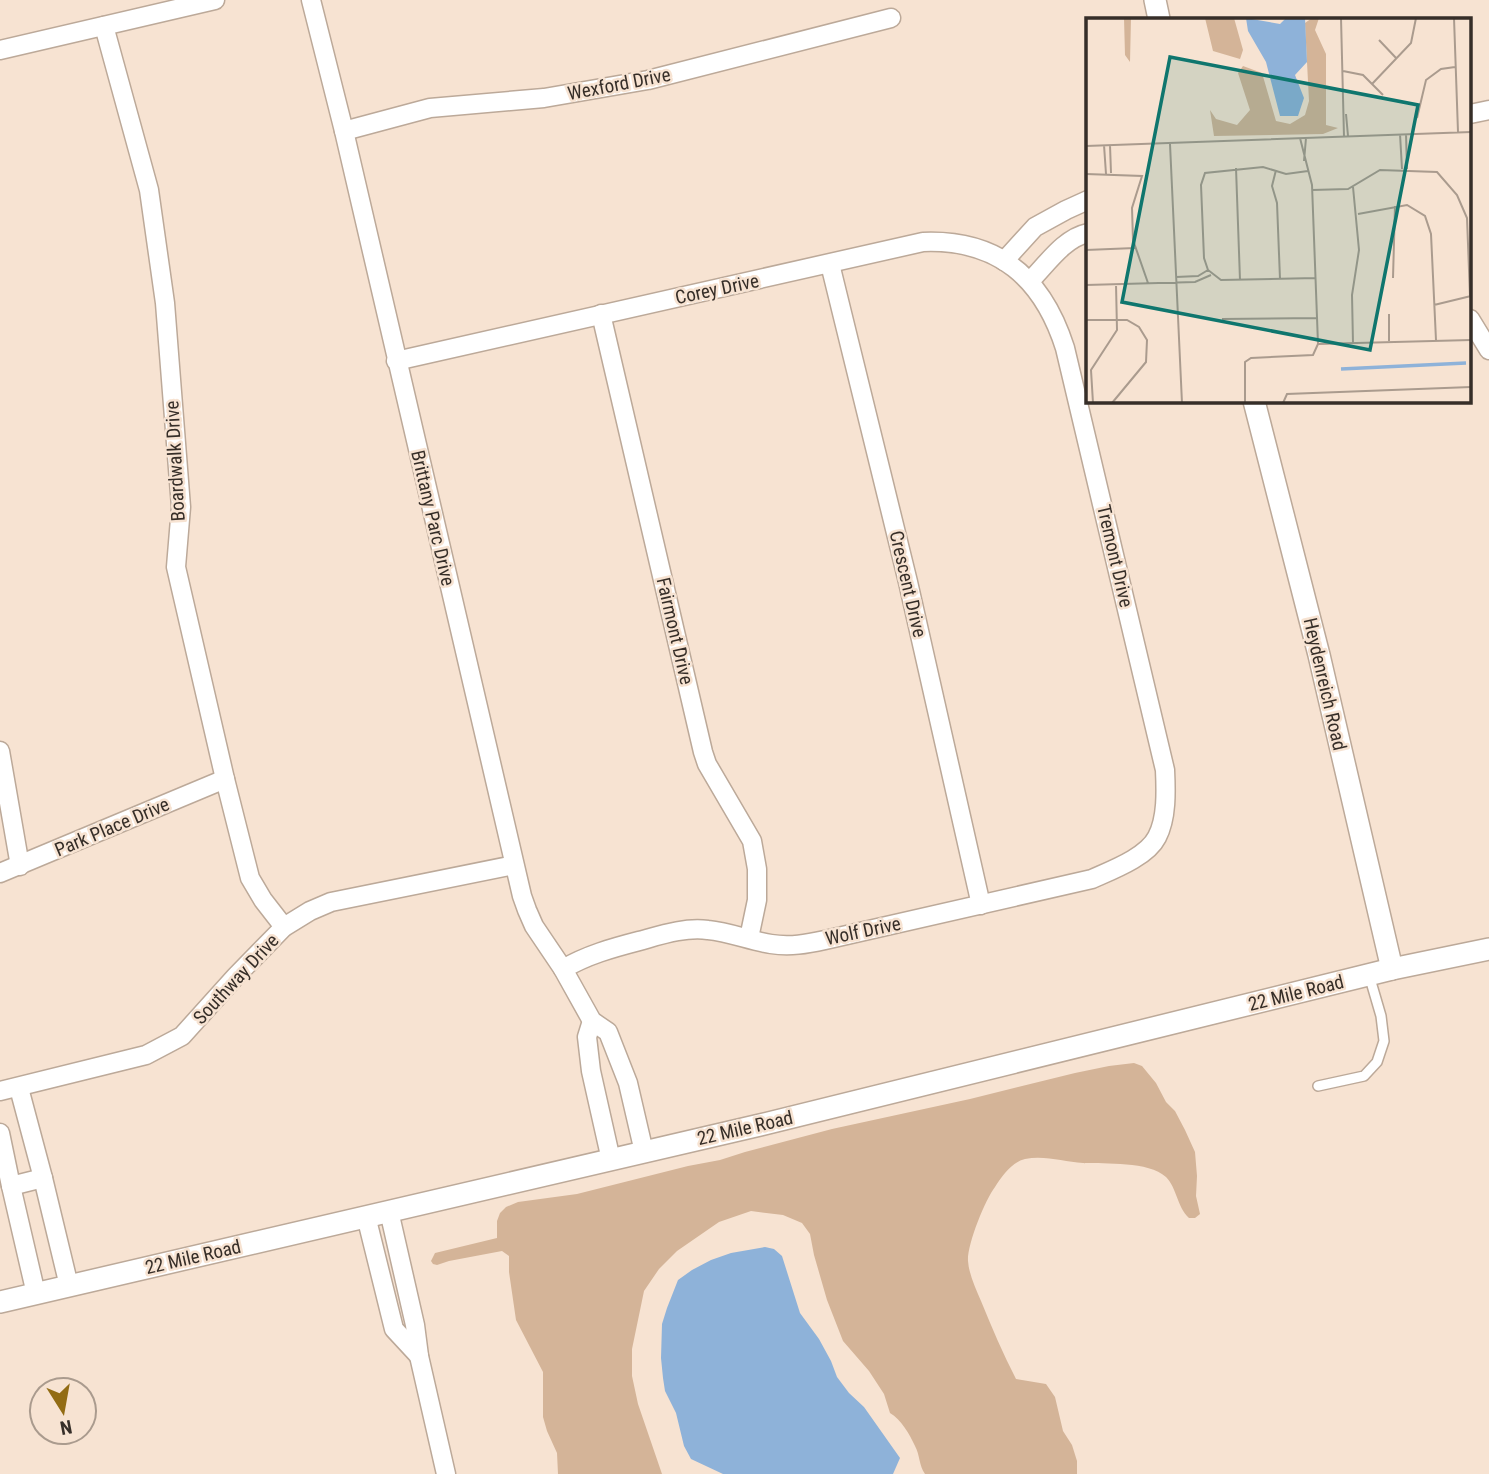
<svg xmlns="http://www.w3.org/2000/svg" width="1489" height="1474" font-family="'Roboto Condensed',sans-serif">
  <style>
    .green { fill: #d4b498 }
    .water { fill: #8eb2d9 }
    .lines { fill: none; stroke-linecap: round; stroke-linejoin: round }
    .service-casing { stroke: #bca999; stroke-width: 12 }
    .minor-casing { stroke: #bca999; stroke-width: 21 }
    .tertiary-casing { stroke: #bca999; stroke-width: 24 }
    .service { stroke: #fff; stroke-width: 9 }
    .minor { stroke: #fff; stroke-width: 18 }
    .tertiary { stroke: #fff; stroke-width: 21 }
    .labels { text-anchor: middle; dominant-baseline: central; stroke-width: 5; stroke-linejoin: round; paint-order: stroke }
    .street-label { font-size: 19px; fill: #362e28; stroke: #f7e3d2 }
    .inset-river { fill: none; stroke: #8eb2d9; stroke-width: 3.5 }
    .inset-road { fill: none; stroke: #aa9b8e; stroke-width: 2 }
    .view { fill: #0f766e; fill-opacity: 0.15; stroke: #0f766e; stroke-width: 3.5 }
    .inset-edge { fill: none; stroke: #362e28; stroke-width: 3.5 }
  </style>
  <rect width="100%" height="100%" fill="#f7e3d2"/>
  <path class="green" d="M1134 1063 1142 1066 1156 1083 1166 1102 1175 1111 1185 1130 1195 1152 1197 1176 1196 1196 1200 1214 1195 1218H1189C1177 1207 1177 1188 1166 1177 1148 1161 1106 1164 1083 1163 1064 1162 1045 1155 1025 1159 1012 1162 1002 1176 995 1187 985 1200 967 1245 968 1261 969 1275 976 1289 981 1301 992 1328 1003 1354 1016 1379L1046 1384 1055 1397 1063 1431 1072 1445 1077 1461V1474H925C919 1466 920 1455 915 1446 910 1435 901 1419 890 1413L884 1394 869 1371 843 1341 827 1300 814 1255 810 1234 802 1223 783 1215 751 1211 719 1222 677 1251 659 1269 644 1291 632 1349V1376L638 1404 662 1474H558L557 1453 547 1431 543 1417V1372L516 1320 509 1272V1256L502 1251 449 1261 437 1265 433 1264 431 1261 435 1253 497 1238V1221L500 1213 506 1207 518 1202 577 1194 688 1166 720 1160 745 1152 832 1129 970 1099 1075 1073 1109 1066Z"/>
  <polygon class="water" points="765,1247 774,1249 782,1256 800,1313 819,1339 831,1361 837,1377 849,1393 864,1407 900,1458 893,1474 723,1474 691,1459 684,1446 676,1413 665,1391 663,1378 661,1358 662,1324 667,1308 678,1280 692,1270 711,1260 731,1253"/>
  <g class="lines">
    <g class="service-casing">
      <polyline id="service" points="1318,1086 1364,1076 1377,1062 1384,1041 1381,1016 1369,975"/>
    </g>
    <g class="minor-casing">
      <g id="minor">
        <polyline points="311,0 344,131 522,896 527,910 534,926 563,969 592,1021 608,1032 628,1083 644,1152"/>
        <polyline points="104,26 149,190 165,303 181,507 176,567 225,779 250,878 263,900 284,927"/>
        <polyline points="0,50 215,0"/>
        <polyline points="1470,114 1489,110"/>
        <polyline points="344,131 430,108 544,98 648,80 891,18"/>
        <polyline points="1004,261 1035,227 1066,210 1088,200"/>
        <polyline points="830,264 908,582 981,905"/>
        <path d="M1030 281C1047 264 1064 238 1088 233"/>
        <polyline points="601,314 703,752 707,764 752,841 757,869 757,900 749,938"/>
        <polyline points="1470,319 1489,350"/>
        <path d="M396 361 923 242C999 239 1043 279 1065 348L1165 770C1166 791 1167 818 1157 837 1147 857 1112 870 1092 879L825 940C807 944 790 947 771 944 750 941 730 932 708 930 684 927 661 935 639 941 612 948 587 955 563 969"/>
        <polyline points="0,751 20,866"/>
        <polyline points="0,873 225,779"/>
        <polyline points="592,1021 587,1037 591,1071 611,1160"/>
        <polyline points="19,1088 43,1178 69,1286"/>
        <polyline points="0,1091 146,1055 182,1036 236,976 284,927 310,911 331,902 514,865"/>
        <polyline points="0,1133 11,1186 36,1294"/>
        <polyline points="11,1186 43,1178"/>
        <polyline points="389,1211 415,1325 419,1356 446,1474"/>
        <polyline points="366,1216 394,1329 419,1356"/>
      </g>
    </g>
    <g class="tertiary-casing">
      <g id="tertiary">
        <polyline points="1155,0 1159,19"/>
        <polyline points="1254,401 1319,655 1392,969"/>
        <polyline points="0,1302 760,1125 1392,969 1489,949"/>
      </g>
    </g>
    <use href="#service" class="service"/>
    <use href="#minor" class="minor"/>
    <use href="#tertiary" class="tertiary"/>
  </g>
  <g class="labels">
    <g class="street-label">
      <text transform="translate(619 84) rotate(-11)">Wexford Drive</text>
      <text transform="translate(717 289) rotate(-12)">Corey Drive</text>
      <text transform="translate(175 461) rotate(-93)">Boardwalk Drive</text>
      <text transform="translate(433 518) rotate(77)">Brittany Parc Drive</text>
      <text transform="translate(1115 556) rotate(77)">Tremont Drive</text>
      <text transform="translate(908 584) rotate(77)">Crescent Drive</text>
      <text transform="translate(675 631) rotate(77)">Fairmont Drive</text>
      <text transform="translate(1325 684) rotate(77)">Heydenreich Road</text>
      <text transform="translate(112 827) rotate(-23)">Park Place Drive</text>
      <text transform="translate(863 931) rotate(-12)">Wolf Drive</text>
      <text transform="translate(236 979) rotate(-47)">Southway Drive</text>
      <text transform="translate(1296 993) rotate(-14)">22 Mile Road</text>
      <text transform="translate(745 1128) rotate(-13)">22 Mile Road</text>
      <text transform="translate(193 1257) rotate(-13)">22 Mile Road</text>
    </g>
  </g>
  <g transform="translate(1086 18)">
    <rect width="385" height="385" fill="#f7e3d2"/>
    <path d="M38 0H45L44 44 39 37ZM119 0H148L157 32 154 41 127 33ZM226 0H233L229 12 240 36V107L252 110 237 116 128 118 124 92 130 101 151 107 164 92 152 55 157 48 176 55 190 103 204 106 219 97 223 83 219 5Z" fill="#d4b498"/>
    <path d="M160 0 194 6 200 0H219L221 44 209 57 218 80 212 98H194L180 44 162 13Z" fill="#8eb2d9"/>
    <path class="inset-river" d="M255 351 380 345"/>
    <path class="inset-road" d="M255 0 258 119M368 0 372 114M293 22 311 41M257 53 277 57 297 77M286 66 325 25 330 0M260 96 262 118M331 100 340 62 355 51 369 49M314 116 316 151M320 116 321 151M84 126 96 385M18 127 20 156M24 127 25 155M0 128 385 114M218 143 220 120M150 150 154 262M190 152 186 168 191 185 194 261M222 153 200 156 177 149 119 155 115 167 118 240 122 252 135 262 230 260M0 156 56 158 46 190 47 222 62 265M267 169 273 232 266 277 267 325M226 172 262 171 294 152 351 154 371 177 381 200 384 278M272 196 321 187 339 198 345 216 350 322M0 232 49 230M90 259 112 258 122 252M307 260 309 188M0 267 109 264 125 257M348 287 385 278M303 296V323M136 301 231 300M0 302H41L53 309 61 322 60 344 26 385M232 326 385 322M7 385 5 352 31 312 30 266M159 385V344L165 340 227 337 232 326 226 167 214 120M197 385 201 376 385 369"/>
    <path class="view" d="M84 39 332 87 284 332 36 284Z"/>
    <rect width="385" height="385" class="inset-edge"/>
  </g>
  <g transform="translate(63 1411) rotate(169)"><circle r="33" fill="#f7e3d2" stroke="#aa9b8e" stroke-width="2"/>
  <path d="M0-5L12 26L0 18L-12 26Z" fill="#926c14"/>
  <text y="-10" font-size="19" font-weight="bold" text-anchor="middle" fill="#362e28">N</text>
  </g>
</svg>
